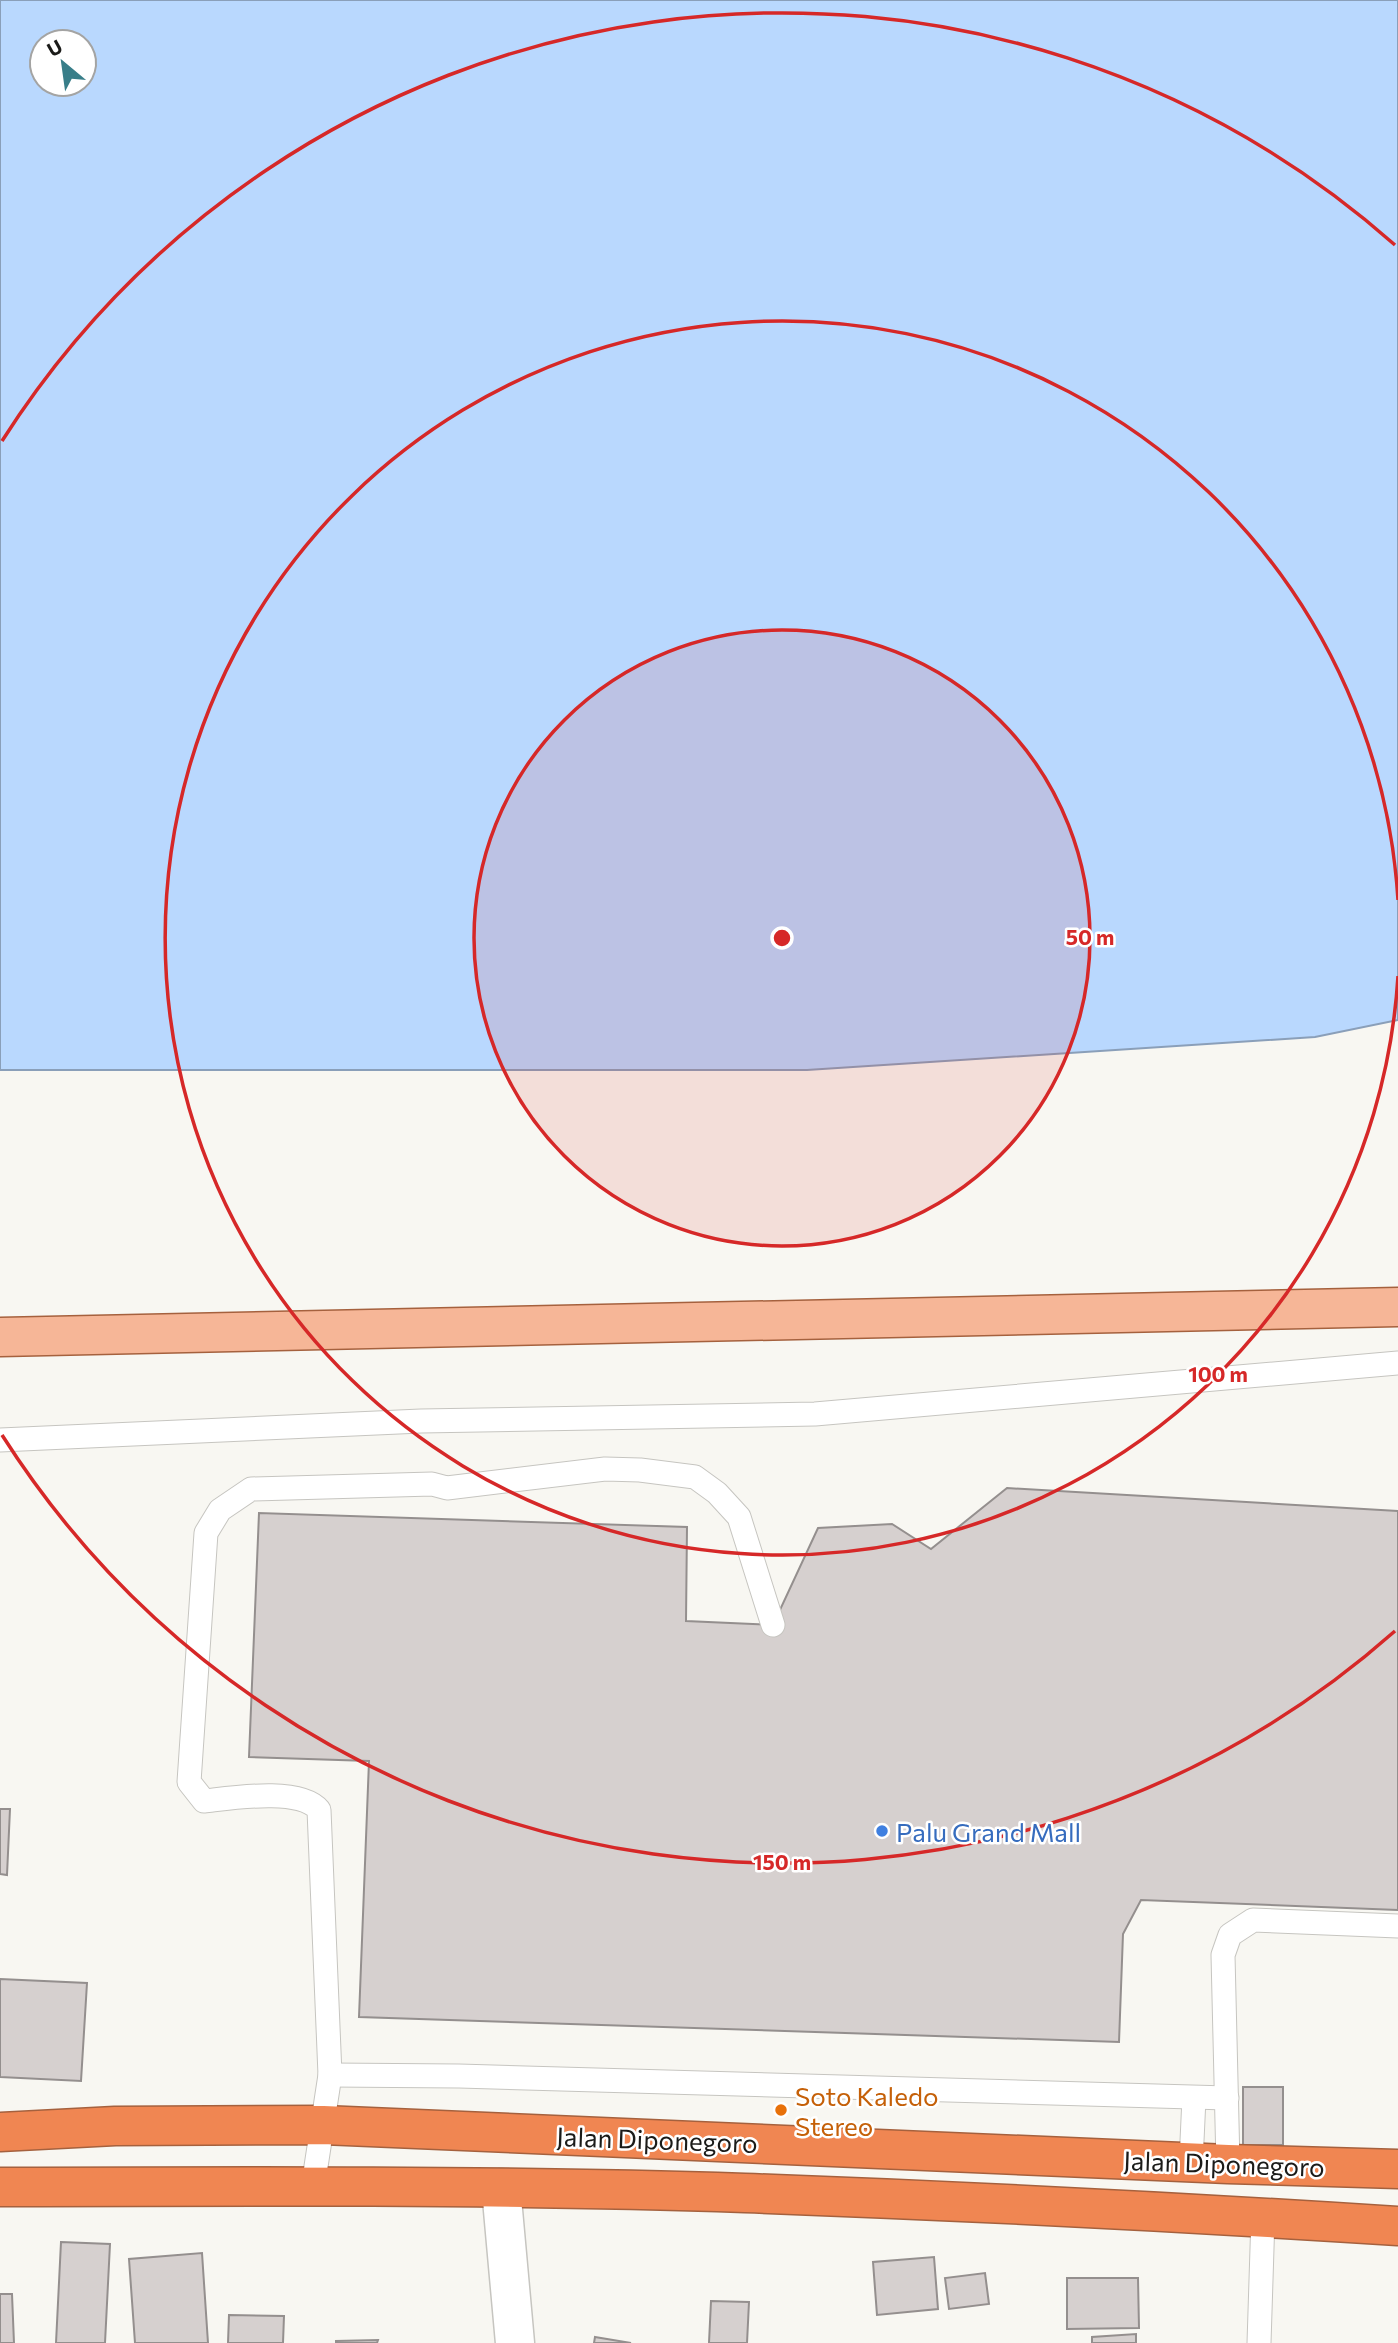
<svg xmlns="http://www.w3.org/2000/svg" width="1398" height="2343" font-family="Commissioner,sans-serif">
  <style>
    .water { fill: #b9d8fe; stroke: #8a9fb9; stroke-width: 2; fill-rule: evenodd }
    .building { fill: #d6d0cf; stroke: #948f8e; stroke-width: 2 }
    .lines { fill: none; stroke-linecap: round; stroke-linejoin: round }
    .lane-casing { stroke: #c6c5c0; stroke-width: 25 }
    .street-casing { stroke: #c6c5c0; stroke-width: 41 }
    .primary-casing { stroke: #a5613e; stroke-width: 41 }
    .highway-casing { stroke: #a5613e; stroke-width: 41 }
    .lane { stroke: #fff; stroke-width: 23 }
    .street { stroke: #fff; stroke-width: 38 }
    .primary { stroke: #f6b697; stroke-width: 38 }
    .highway { stroke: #f08652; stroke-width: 38 }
    .ring { fill: none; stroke: #d62828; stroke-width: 3.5 }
    .shop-dot { fill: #3f7fe0; stroke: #fff; stroke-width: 2.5 }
    .food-dot { fill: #e8710a; stroke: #fff; stroke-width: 2.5 }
    .labels { text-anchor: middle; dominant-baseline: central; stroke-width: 5; stroke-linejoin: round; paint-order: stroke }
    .shop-label { font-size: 26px; fill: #366cbe; stroke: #fff; text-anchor: start }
    .food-label { font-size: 26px; fill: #c56008; stroke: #fff; text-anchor: start }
    .street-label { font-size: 26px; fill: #1b1b19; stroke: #fff }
    .centre { fill: #d62828; stroke: #fff; stroke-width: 3.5 }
    .ring-label { font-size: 21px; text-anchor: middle; font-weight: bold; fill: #d62828; stroke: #fff; stroke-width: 5; stroke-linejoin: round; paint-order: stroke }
  </style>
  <rect width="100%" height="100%" fill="#f8f7f2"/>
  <path class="water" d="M0 0H1398V1020L1315 1037 807 1070H0ZM42 42H84V84H42Z"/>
  <g class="building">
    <polygon points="1007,1488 1398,1511 1398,1910 1141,1900 1123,1934 1119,2042 359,2017 369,1761 249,1757 259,1513 687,1527 686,1621 773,1625 818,1528 892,1524 931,1549"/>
    <polygon points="0,1809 10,1809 7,1875 0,1874"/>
    <polygon points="0,1979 87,1983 81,2081 0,2077"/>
    <rect x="1243" y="2087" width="40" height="58"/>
    <polygon points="61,2242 110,2244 105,2343 56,2343"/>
    <polygon points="202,2253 208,2343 135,2343 129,2259"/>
    <polygon points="934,2257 938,2309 877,2315 873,2262"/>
    <polygon points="985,2273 989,2304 949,2309 945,2278"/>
    <polygon points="1067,2278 1138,2278 1139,2328 1067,2329"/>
    <polygon points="0,2294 12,2294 14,2343 0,2343"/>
    <polygon points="711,2301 749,2302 747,2343 709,2343"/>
    <polygon points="229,2315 284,2316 283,2343 228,2343"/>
    <polygon points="1136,2334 1136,2343 1092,2343 1092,2337"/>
    <polygon points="595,2337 631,2343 594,2343"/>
    <polygon points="378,2340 377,2343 336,2343 336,2341"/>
  </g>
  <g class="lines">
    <g class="lane-casing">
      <g id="lane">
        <polyline points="0,1440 421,1421 815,1414 1398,1363"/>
        <polyline points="330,2075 459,2076 1227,2098"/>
        <polyline points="1191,2162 1194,2098"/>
        <polyline points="1228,2164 1223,1955 1230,1935 1253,1920 1398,1926"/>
        <path d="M313 2186 330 2075 319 1810C300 1787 232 1798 204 1801L189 1782 206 1533 220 1510 251 1489 432 1484 447 1488 605 1469 640 1470 695 1477 717 1493 739 1517 773 1625"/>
        <polyline points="1259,2343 1263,2217"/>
      </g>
    </g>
    <g class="street-casing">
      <polyline id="street" points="501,2188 515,2343"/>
    </g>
    <g class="primary-casing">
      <polyline id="primary" points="0,1337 1398,1307"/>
    </g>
    <g class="highway-casing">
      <g id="highway">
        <polyline points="0,2132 115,2126 323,2125 1228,2164 1398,2169"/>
        <path d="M0 2187C248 2186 497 2185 745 2193 963 2201 1181 2212 1398 2226"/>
      </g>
    </g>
    <use href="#lane" class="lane"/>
    <use href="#street" class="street"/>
    <use href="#primary" class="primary"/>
    <use href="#highway" class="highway"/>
  </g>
  <circle cx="782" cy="938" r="308" fill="#d62828" fill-opacity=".12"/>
  <g class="ring">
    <circle cx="782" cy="938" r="308"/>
    <path d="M1398 976A617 617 0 1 1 1398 900"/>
    <path d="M1395 1631A925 925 0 0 1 2 1435M2 441A925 925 0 0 1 1395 245"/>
  </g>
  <circle class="shop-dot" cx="882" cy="1831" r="7"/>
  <circle class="food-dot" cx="781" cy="2110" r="7"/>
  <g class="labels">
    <g class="shop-label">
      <text x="896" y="1831">Palu Grand Mall</text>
    </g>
    <g class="food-label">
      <text x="795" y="2095">Soto Kaledo<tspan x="795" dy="30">Stereo</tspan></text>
    </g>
    <g class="street-label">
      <text transform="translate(657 2139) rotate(2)">Jalan Diponegoro</text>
      <text transform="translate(1224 2163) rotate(2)">Jalan Diponegoro</text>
    </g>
  </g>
  <circle cx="782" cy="938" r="10" class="centre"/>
  <g class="ring-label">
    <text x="1090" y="945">50 m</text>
    <text x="1218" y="1382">100 m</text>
    <text x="782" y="1870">150 m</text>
  </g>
  <g transform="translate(63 63) rotate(331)"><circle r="33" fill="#ffffff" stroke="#a4a4a3" stroke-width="2"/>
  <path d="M0-5L12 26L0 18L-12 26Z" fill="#387e89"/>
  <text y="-10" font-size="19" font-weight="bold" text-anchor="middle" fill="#1b1b19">U</text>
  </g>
</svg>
